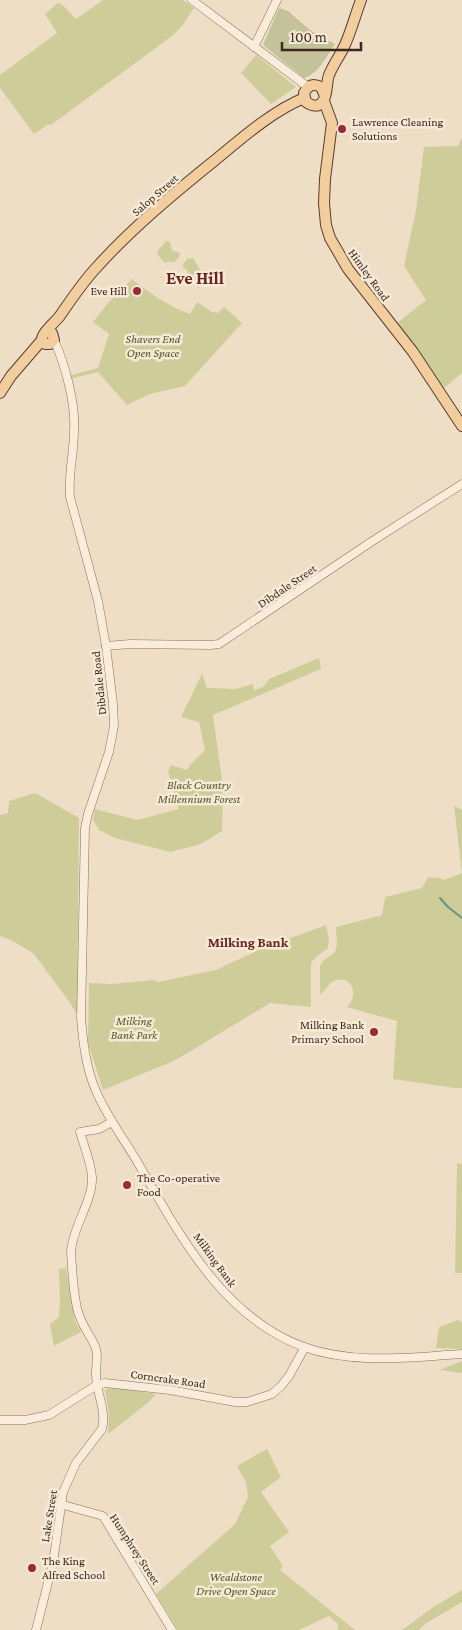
<svg xmlns="http://www.w3.org/2000/svg" width="462" height="1630" font-family="'Crimson Pro',serif">
  <style>
    .green { fill: #cecd9a }
    .cemetery { fill: #c3c299 }
    .lines { fill: none; stroke-linecap: round; stroke-linejoin: round }
    .stream { stroke: #6e9184; stroke-width: 2 }
    .minor-casing { stroke: #8b6f5b; stroke-width: 9 }
    .major-casing { stroke: #593d2f; stroke-width: 12 }
    .minor { stroke: #f9ecda; stroke-width: 8 }
    .major { stroke: #f2cd9e; stroke-width: 10 }
    .poi-dot { fill: #9b2a39; stroke: #f6e9d6; stroke-width: 2 }
    .labels { text-anchor: middle; dominant-baseline: central; stroke-width: 5; stroke-linejoin: round; paint-order: stroke }
    .poi-label { font-size: 12px; fill: #3b291f; stroke: #f6e9d6; text-anchor: start }
    .street-label { font-size: 12px; fill: #3b291f; stroke: #f6e9d6 }
    .park-label { font-size: 12px; font-style: italic; fill: #515826; stroke: #f6e9d6 }
    .neighbourhood-label { font-size: 14px; font-weight: bold; fill: #68241e; stroke: #f6e9d6 }
    .district-label { font-size: 18px; font-weight: bold; fill: #68241e; stroke: #f6e9d6 }
  </style>
  <rect width="100%" height="100%" fill="#efdec6"/>
  <g class="green">
    <path d="M103 0H183L194 8 182 26 172 36 51 125 49 124 34 134 0 88V75L57 33 45 14 58 3C65 5 70 14 76 19Z"/>
    <polygon points="256,55 296,87 271,104 241,73"/>
    <polygon points="461,139 462,139 462,373 444,388 397,323 426,300 404,266 416,210 424,147 458,146"/>
    <polygon points="166,241 170,242 172,251 178,252 180,255 174,263 169,261 165,263 157,254 158,250"/>
    <polygon points="193,258 200,270 201,286 198,288 195,275 190,276 187,270 182,266 187,259"/>
    <path d="M132 279C149 293 168 306 190 314L197 302 212 312 218 313 224 307 242 323 185 386 150 394 127 405 98 372 70 379 68 376 98 368 109 334 93 322 109 302Z"/>
    <polygon points="319,658 321,669 213,715 223,788 222,831 201,844 170,852 115,838 99,830 93,820 95,809 137,820 179,809 168,771 171,765 187,770 190,765 205,750 199,722 181,717 202,674 207,688 236,689 253,684 254,690 263,687 269,679"/>
    <polygon points="35,793 79,818 77,1014 68,1000 34,954 13,941 0,936 0,815 8,813 9,801"/>
    <path d="M454 806 462 810V1088H455L393 1079 397 1021 347 1007C360 994 351 974 334 981 327 984 326 992 320 994V966L323 961 335 952 337 945 336 927 382 915 385 897 422 888 428 877 440 878 444 880 462 873Z"/>
    <polygon points="326,925 329,939 328,948 316,957 311,963 311,1007 270,1003 176,1060 103,1090 88,1043 89,983 112,984 154,980 158,982 216,970 263,948"/>
    <polygon points="457,1163 462,1164 462,1273 455,1273"/>
    <polygon points="66,1268 75,1321 81,1332 54,1346 50,1324 59,1317 60,1298 59,1269"/>
    <polygon points="458,1320 462,1322 462,1349 436,1348 439,1327"/>
    <polygon points="462,1361 462,1373 439,1370"/>
    <polygon points="112,1387 156,1394 150,1401 108,1434 109,1414 105,1390"/>
    <polygon points="267,1449 281,1477 261,1492 289,1532 270,1546 283,1566 280,1570 355,1630 338,1630 338,1624 329,1616 299,1630 178,1630 156,1594 235,1524 248,1497 246,1482 237,1466"/>
    <polygon points="462,1590 462,1602 425,1624 419,1630 402,1630 435,1606"/>
  </g>
  <path class="cemetery" d="M279 8 288 11 311 31 335 44C326 57 319 73 304 78L263 45Z"/>
  <g class="lines">
    <polyline class="stream" points="440,898 448,907 462,918"/>
    <g class="minor-casing">
      <g id="minor">
        <polyline points="192,0 308,87"/>
        <polyline points="254,47 277,0"/>
        <path d="M54 340C65 364 76 404 74 431 74 453 68 475 70 497L98 601 106 646 113 704 114 726 109 752 88 814 85 828 81 1018C83 1042 86 1068 96 1091 107 1117 124 1139 138 1163 179 1234 222 1317 304 1347 355 1365 410 1357 462 1354"/>
        <polyline points="106,646 130,644 211,645 219,644 371,542 462,484"/>
        <polyline points="0,1420 25,1420 49,1415 97,1385 105,1383 170,1390 235,1402 247,1402 272,1394 282,1385 289,1376 305,1347"/>
        <polyline points="60,1504 103,1516 172,1630"/>
        <path d="M36 1630 53 1563 63 1492 76 1463 102 1429C107 1409 95 1391 96 1372 96 1363 99 1355 95 1346 89 1333 80 1323 77 1308 73 1290 72 1270 71 1251 73 1226 93 1201 92 1177 91 1162 84 1146 80 1132L99 1129 112 1122"/>
      </g>
    </g>
    <g class="major-casing">
      <g id="major">
        <path d="M325 96 321 87C313 83 308 85 304 93L306 102C312 106 319 108 323 101 328 94 326 83 329 75 333 65 339 57 344 47 351 32 355 16 361 0"/>
        <polyline points="324,101 332,123 325,179 324,203 326,225 330,238 348,269 413,352 462,426"/>
        <polyline points="42,340 45,344 50,344 54,340 52,333"/>
        <path d="M0 393 11 376 42 340C41 334 54 323 59 317 71 300 82 283 96 268 131 229 173 194 214 161 242 138 271 112 304 98"/>
      </g>
    </g>
    <use href="#minor" class="minor"/>
    <use href="#major" class="major"/>
  </g>
  <g class="poi-dot">
    <circle cx="342" cy="129" r="5"/>
    <circle cx="137" cy="291" r="5"/>
    <circle cx="374" cy="1032" r="5"/>
    <circle cx="127" cy="1185" r="5"/>
    <circle cx="32" cy="1568" r="5"/>
  </g>
  <g class="labels">
    <g class="poi-label">
      <text x="352" y="122">Lawrence Cleaning<tspan x="352" dy="14">Solutions</tspan></text>
      <text x="127" y="291" text-anchor="end">Eve Hill</text>
      <text x="364" y="1025" text-anchor="end">Milking Bank<tspan x="364" dy="14">Primary School</tspan></text>
      <text x="137" y="1178">The Co-operative<tspan x="137" dy="14">Food</tspan></text>
      <text x="42" y="1561">The King<tspan x="42" dy="14">Alfred School</tspan></text>
    </g>
    <g class="street-label">
      <text transform="translate(155 195) rotate(-41)">Salop Street</text>
      <text transform="translate(369 275) rotate(54)">Himley Road</text>
      <text transform="translate(287 586) rotate(-34)">Dibdale Street</text>
      <text transform="translate(99 683) rotate(-96)">Dibdale Road</text>
      <text transform="translate(215 1260) rotate(54)">Milking Bank</text>
      <text transform="translate(168 1379) rotate(8)">Corncrake Road</text>
      <text transform="translate(49 1516) rotate(-81)">Lake Street</text>
      <text transform="translate(135 1549) rotate(57)">Humphrey Street</text>
    </g>
    <g class="park-label">
      <text x="153" y="339">Shavers End<tspan x="153" dy="14">Open Space</tspan></text>
      <text x="199" y="785">Black Country<tspan x="199" dy="14">Millennium Forest</tspan></text>
      <text x="134" y="1021">Milking<tspan x="134" dy="14">Bank Park</tspan></text>
      <text x="236" y="1577">Wealdstone<tspan x="236" dy="14">Drive Open Space</tspan></text>
    </g>
    <g class="neighbourhood-label">
      <text x="248" y="942">Milking Bank</text>
    </g>
    <g class="district-label">
      <text x="195" y="278">Eve Hill</text>
    </g>
  </g>
  <path d="M282 42v8h79v-8" fill="none" stroke="#3b291f" stroke-width="2.5"/>
  <text x="290" y="42" font-size="15" fill="#3b291f" stroke="#f6e9d6" stroke-width="4" paint-order="stroke">100 m</text>
</svg>
